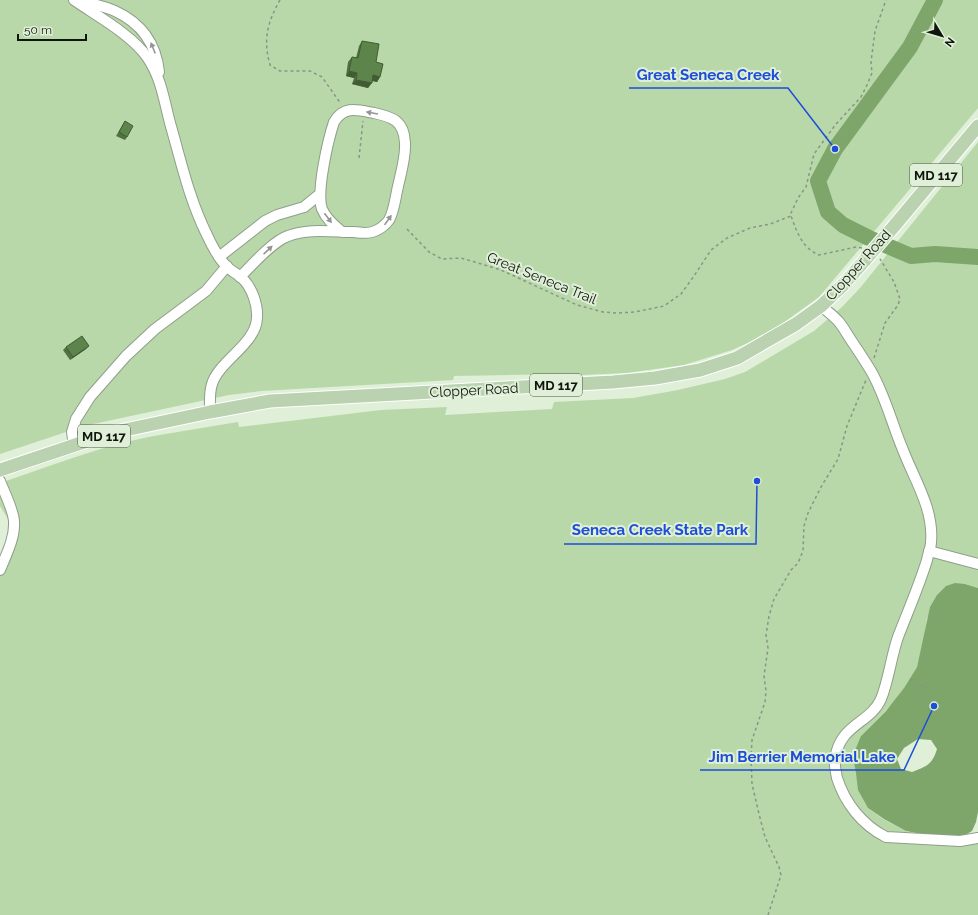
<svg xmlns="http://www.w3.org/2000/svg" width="978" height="915" font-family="Raleway,sans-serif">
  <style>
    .green { fill: #b8d8aa }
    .water { fill: #7ea66b; fill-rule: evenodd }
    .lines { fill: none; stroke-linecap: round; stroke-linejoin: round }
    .river { stroke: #7ea66b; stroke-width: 16 }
    .minor-casing { stroke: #8f9e89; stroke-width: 12 }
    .major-casing { stroke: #fff; stroke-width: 15 }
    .path { stroke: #899585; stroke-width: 1.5; stroke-dasharray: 3 3; stroke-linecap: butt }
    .minor { stroke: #fff; stroke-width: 10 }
    .major { stroke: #bad2af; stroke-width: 13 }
    .major-bridge-casing { stroke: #fff; stroke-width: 15; stroke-linecap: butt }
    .major-bridge { stroke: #bad2af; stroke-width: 13 }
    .wall { fill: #507240 }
    .shaded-wall { fill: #415c34 }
    .building { fill: #5d844a; stroke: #415c34 }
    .oneway { fill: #939693 }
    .labels { text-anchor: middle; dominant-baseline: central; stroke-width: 4; stroke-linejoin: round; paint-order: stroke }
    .shield { fill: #dfefd8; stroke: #4e574b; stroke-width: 1 }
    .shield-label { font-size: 13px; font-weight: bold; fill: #10160e }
    .street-label { font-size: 14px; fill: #10160e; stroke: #dfefd8 }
    .leader { fill: none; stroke: #1d4ed8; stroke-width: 1.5 }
    .callout-dot { fill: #1d4ed8; stroke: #dfefd8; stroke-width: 1.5 }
    .callout-label { font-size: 15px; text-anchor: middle; font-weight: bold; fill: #1d4ed8; stroke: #dfefd8; stroke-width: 4; stroke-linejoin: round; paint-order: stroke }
  </style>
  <rect width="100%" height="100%" fill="#dfefd8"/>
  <g class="green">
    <polygon points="0,0 978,0 978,108 819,297 772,331 750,342 732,350 684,365 627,373 560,376 560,374 454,376 453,380 261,391 229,395 84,426 0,454"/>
    <path d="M978 142V588L965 584 927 618 925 633 917 667 904 688 894 702 861 736 868 808 883 819 906 831 936 845 978 843V915H0V576L18 535 0 506V483C39 470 78 455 118 444 157 434 198 429 238 422L239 427 381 410 447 407 445 415 552 409 554 402 633 398 678 390 725 379 745 372 814 331 842 307 860 288Z"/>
  </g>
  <path class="water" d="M955 583 965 584 978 588V812L976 822 972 831 967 834 960 836 937 837 906 831 884 819 868 808 858 790 856 773 854 762 856 748 861 736 886 711 904 688 917 667 930 607 937 595 946 586ZM918 739 931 740 937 749C932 765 927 766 912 772L901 769 897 759 904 748Z"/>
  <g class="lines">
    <polyline class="river" points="935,0 910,47 835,149 818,181 828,212 843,225 869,238 911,256 935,254 978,257"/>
    <g class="minor-casing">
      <g id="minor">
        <path d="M74 0C97 16 132 35 147 57 161 77 164 100 170 123 181 161 189 199 207 235 212 246 218 257 226 266 231 271 238 274 243 279 252 288 258 305 257 318 256 344 219 361 212 384 209 393 210 403 210 412"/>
        <path d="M81 1C92 4 104 6 115 11 141 23 156 43 159 72"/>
        <polyline points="219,257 265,221 277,215 304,207 320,194"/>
        <path d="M240 277C252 265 273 241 288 236 308 228 333 232 354 232 361 233 369 234 375 231 380 229 386 224 389 220 394 211 395 200 397 191 400 176 406 158 405 143 404 121 393 117 374 113 358 110 344 105 334 122 328 140 316 192 322 209 326 219 335 226 342 232"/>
        <path d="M821 306C827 311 834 316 839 322 844 328 848 336 853 343 859 352 865 361 871 371 885 395 892 424 903 450 914 479 934 509 931 542 931 548 928 554 927 560 919 586 908 611 898 637 891 657 889 679 881 699 870 724 839 724 835 760 834 765 836 772 837 778 845 803 862 825 886 837L960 841 978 838"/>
        <polyline points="74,446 72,432 76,419 90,397 126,356 155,329 206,291 227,266"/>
        <path d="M0 481C4 492 14 511 14 522 15 538 6 555 0 570"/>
        <polyline points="929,551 978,564"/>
      </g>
    </g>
    <g class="major-casing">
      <g id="major">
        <polyline points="895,225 978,126"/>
        <polyline points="0,470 111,433 210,412 270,401 613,382 655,378 700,370 737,358 796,324 821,306 843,285 865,260"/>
      </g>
    </g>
    <g class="path">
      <path d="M280 0C267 23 263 40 270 65L280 71H310L322 77 341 104"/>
      <polyline points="359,158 363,121"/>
      <polyline points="407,229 429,252 442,259 461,258 478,263 501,270 577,305 603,312 617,313 635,312 664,306 681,294 694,276 711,250 727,238 750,228 770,224 791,216"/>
      <path d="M862 248 856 247 819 255C802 248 797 232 791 216V213L798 198 806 187 814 154 836 124 861 97 867 85 872 73 871 62 875 31 886 0"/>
      <polyline points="874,358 885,323 898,305 900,299 894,282 880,259"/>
      <polyline points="910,679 930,690"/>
      <polyline points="768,915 781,875 779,867 765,837 759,814 752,784 751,758 752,740 765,702 766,691 764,676 768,648 766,635 769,616 774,599 791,570 798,563 803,551 804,526 808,513 821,487 838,459 847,426 866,380"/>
    </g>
    <use href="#minor" class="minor"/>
    <use href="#major" class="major"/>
    <g class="major-bridge-casing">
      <polyline id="major-bridge" points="865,260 895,225"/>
    </g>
    <use href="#major-bridge" class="major-bridge"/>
  </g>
  <g class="wall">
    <polygon points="362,41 376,62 380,77 377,82 372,81 368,88 352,84 354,78 346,76 348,62 352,57 356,58 359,46"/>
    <polygon points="125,121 127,137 125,140 116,136"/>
    <polygon points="66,347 86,349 70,360 63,350"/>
  </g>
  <g class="shaded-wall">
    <polygon points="349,71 357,73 354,78 346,76"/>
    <polygon points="373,75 380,77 377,82 370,80"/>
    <polygon points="356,80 372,83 368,88 352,84"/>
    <polygon points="89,346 86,349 70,360 73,357"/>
  </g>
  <g class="building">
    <polygon points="362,41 379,44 376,62 383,64 380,77 373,75 372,83 356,80 357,73 349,71 352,57 358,58"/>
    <polygon points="125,121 133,126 127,137 119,132"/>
    <polygon points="82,336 89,346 73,357 66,347"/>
  </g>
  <defs><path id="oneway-solid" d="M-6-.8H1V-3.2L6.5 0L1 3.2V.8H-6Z"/></defs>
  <g class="oneway">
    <use href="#oneway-solid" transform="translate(153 48) rotate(-112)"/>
    <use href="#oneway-solid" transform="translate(372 113) rotate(-170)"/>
    <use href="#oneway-solid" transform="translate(328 218) rotate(53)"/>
    <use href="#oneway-solid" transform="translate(388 220) rotate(-55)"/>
    <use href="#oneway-solid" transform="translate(268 250) rotate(-43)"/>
  </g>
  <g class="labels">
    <g class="shield">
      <rect x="910" y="164" width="52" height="22" rx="3"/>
      <rect x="530" y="374" width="52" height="22" rx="3"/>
      <rect x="78" y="425" width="52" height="22" rx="3"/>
    </g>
    <g class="shield-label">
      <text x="936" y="175">MD 117</text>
      <text x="556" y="385">MD 117</text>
      <text x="104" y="436">MD 117</text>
    </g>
    <g class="street-label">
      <text transform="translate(858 265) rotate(-48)">Clopper Road</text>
      <text transform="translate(542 278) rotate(22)">Great Seneca Trail</text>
      <text transform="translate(474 390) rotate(-3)">Clopper Road</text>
    </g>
  </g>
  <path class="leader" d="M835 149L788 88H629M757 481L756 544H564M934 706L904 770H700"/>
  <g class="callout-dot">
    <circle cx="835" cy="149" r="4"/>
    <circle cx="757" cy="481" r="4"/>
    <circle cx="934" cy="706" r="4"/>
  </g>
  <g class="callout-label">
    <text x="708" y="80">Great Seneca Creek</text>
    <text x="660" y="535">Seneca Creek State Park</text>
    <text x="802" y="762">Jim Berrier Memorial Lake</text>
  </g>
  <g transform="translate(942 36) rotate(128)" stroke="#dfefd8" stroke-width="3" paint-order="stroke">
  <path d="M0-3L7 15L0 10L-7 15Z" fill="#10160e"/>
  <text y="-6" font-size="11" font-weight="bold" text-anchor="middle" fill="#10160e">N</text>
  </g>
  <path d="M18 34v6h68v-6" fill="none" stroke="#10160e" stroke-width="2"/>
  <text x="24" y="34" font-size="12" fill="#10160e" stroke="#dfefd8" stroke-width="3" paint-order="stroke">50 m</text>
</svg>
